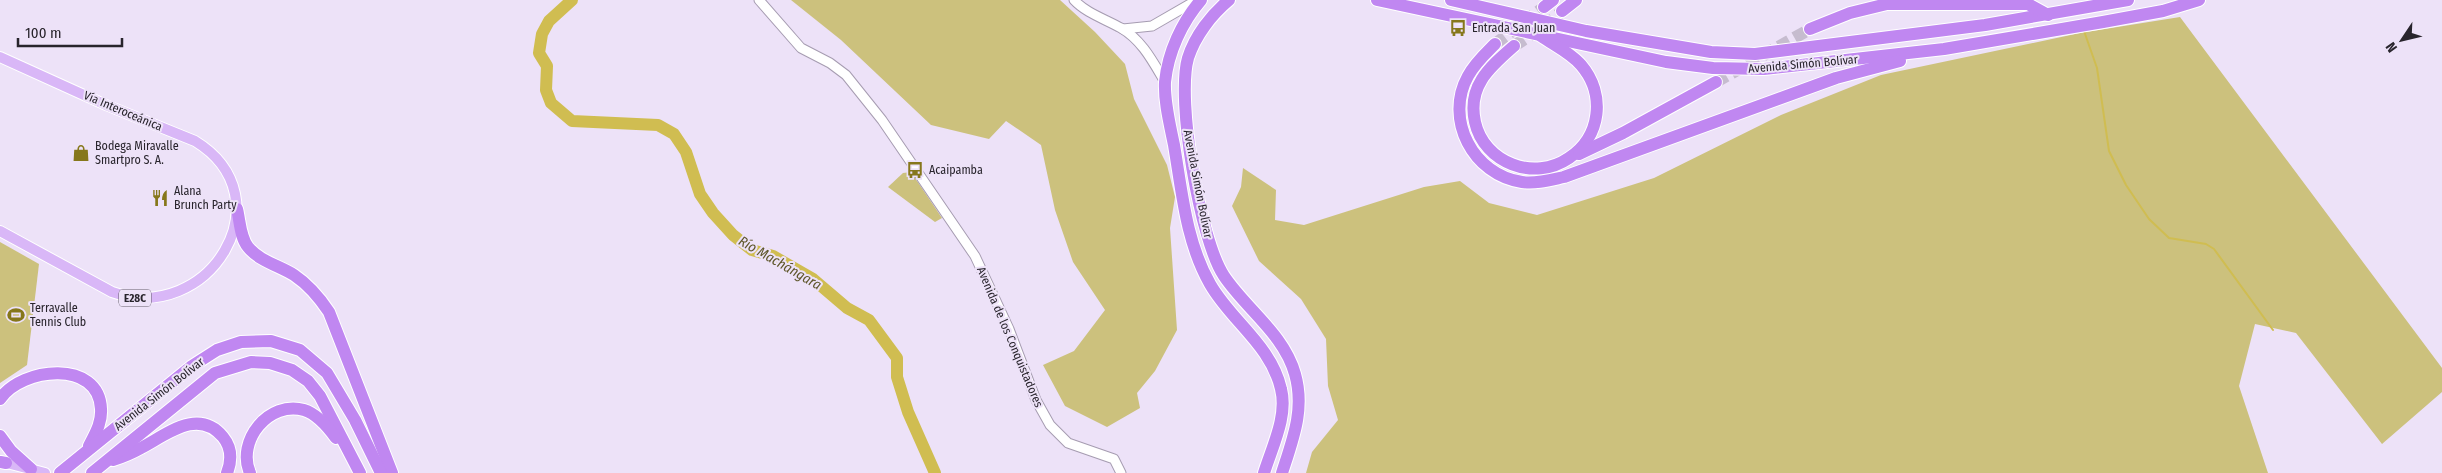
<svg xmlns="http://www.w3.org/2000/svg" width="2442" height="473" font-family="'Fira Sans Condensed',sans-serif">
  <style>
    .green { fill: #ccc17d }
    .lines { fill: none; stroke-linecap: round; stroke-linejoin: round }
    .stream { stroke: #d0bd51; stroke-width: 2 }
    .river { stroke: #d0bd51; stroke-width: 12 }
    .highway-tunnel { stroke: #c6bccf; stroke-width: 12; stroke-dasharray: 12 6; stroke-linecap: butt }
    .minor-casing { stroke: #a69cb1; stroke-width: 11 }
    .major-casing { stroke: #fff; stroke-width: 12 }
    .highway-casing { stroke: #fff; stroke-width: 14 }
    .minor { stroke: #fff; stroke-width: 9 }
    .major { stroke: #d9b7f7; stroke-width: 10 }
    .highway { stroke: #c087f1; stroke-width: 12 }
    .labels { text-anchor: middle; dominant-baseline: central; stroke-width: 4; stroke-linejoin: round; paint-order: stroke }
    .shield { fill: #ede2f8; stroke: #635d69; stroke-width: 1 }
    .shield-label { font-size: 11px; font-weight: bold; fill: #28242c }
    .poi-label { font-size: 12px; fill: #28242c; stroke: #ede2f8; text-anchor: start }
    .street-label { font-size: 12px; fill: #28242c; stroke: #ede2f8 }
    .water-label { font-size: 14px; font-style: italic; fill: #5e562a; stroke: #ede2f8 }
  </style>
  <rect width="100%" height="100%" fill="#ede2f8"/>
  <g class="green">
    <polygon points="791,0 1060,0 1095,32 1125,64 1134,99 1167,165 1175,197 1170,228 1177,330 1155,371 1137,393 1140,408 1107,427 1065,406 1043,365 1074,351 1105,310 1073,262 1055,210 1041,145 1006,121 989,139 931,125 841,40"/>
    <polygon points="2180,17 2442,368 2442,392 2382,444 2296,333 2255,324 2239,386 2268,473 1306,473 1312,452 1338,420 1328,386 1326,339 1301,299 1259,261 1232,206 1241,187 1243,168 1276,190 1275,220 1304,225 1424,187 1460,181 1489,203 1537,215 1654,178 1781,115 1881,75 2080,33"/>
    <polygon points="911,172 942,218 935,222 888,187 903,173"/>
    <polygon points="0,242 39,264 27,365 0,383"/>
  </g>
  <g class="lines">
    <polyline class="stream" points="2084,31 2097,68 2109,151 2126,185 2149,219 2169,238 2206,244 2214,249 2273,330"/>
    <polyline class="river" points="572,0 549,21 542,34 539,53 547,66 546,90 551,103 572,121 658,125 674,134 686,152 700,194 713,213 733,235 752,250 773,256 813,279 847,308 869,320 897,358 897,377 908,412 935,473"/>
    <g class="highway-tunnel">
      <polyline points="1495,44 1544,7"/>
      <polyline points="1514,46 1545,26 1562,11"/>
      <polyline points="1716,82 1810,29"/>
    </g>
    <g class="minor-casing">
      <g id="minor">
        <polyline points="759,0 801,48 830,63 846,75 882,120 975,256 1009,329 1036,400 1050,425 1068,443 1114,459 1121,473"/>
        <path d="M1074 0C1086 13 1105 19 1121 28 1142 40 1153 62 1165 82"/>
        <polyline points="1123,29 1152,26 1197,0"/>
      </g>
    </g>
    <g class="major-casing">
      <g id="major">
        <path d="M0 57 106 105 195 141C288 198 209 326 112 292L0 231"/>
        <polyline points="0,461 45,473"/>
      </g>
    </g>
    <g class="highway-casing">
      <g id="highway">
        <path d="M1201 0C1182 22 1168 52 1165 82 1164 102 1170 125 1174 145 1182 192 1186 242 1210 284 1231 321 1271 345 1281 389 1288 416 1272 447 1264 473"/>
        <path d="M1229 0C1211 15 1195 36 1188 58 1176 100 1200 240 1224 276 1246 309 1284 334 1295 374 1305 409 1293 439 1282 473"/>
        <polyline points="1377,0 1666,62 1713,68 1764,69 1944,49 2103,22 2163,11 2199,0"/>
        <polyline points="1451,0 1586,31 1711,52 1755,54 1985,25 2128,0"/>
        <polyline points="1544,7 1553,0"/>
        <polyline points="1562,11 1576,0"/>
        <polyline points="1810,29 1850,13 1887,4 2028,4 2048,15"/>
        <path d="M1495 44C1485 54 1475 63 1468 76 1444 119 1473 175 1522 182 1536 184 1550 180 1564 177L1836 78 1900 61"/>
        <path d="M1514 46C1490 67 1467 86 1475 122 1484 163 1534 182 1569 158 1601 137 1606 94 1581 65 1571 53 1554 45 1541 36"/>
        <polyline points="1579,154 1623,133 1716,82"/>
        <path d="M237 209C240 221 240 237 248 247 259 261 280 266 294 275 309 285 319 297 329 312L392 473"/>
        <path d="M0 399C22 367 99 359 101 409 102 423 95 434 89 446"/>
        <polyline points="0,436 11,451 31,469"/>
        <path d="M113 460C123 457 132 453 141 448 166 435 198 407 223 437 232 448 232 460 227 473"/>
        <polyline points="0,462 6,463"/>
        <polyline points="60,473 192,366 217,350 241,342 271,341 300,350 327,373 355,420 381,473"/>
        <polyline points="92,473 215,373 251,362 270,363 292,370 308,381 320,396 360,473"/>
        <path d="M250 473C236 441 269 400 304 410 317 414 328 427 336 438"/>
      </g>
    </g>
    <use href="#minor" class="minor"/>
    <use href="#major" class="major"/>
    <use href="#highway" class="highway"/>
  </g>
  <defs>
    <g id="bus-bare" transform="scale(1.35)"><path d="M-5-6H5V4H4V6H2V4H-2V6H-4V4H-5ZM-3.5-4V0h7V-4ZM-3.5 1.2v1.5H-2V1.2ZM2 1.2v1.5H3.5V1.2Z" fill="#86771b" stroke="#ede2f8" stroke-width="2.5" paint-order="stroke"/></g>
    <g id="shop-bare" transform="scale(1.35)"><path d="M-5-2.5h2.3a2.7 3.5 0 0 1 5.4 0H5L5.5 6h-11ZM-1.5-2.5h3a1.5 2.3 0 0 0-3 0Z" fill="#86771b" stroke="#ede2f8" stroke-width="2.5" paint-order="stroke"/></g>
    <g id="restaurant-bare" transform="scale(1.35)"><path d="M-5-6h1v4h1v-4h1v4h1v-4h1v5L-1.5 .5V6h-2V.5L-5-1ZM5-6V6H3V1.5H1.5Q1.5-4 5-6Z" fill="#86771b" stroke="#ede2f8" stroke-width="2.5" paint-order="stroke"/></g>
    <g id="stadium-bare" transform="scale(1.35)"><path d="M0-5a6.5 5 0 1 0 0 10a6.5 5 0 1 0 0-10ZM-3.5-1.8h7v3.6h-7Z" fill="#86771b" stroke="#ede2f8" stroke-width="2.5" paint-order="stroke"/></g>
  </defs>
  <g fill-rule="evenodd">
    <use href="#bus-bare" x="1458" y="28"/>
    <use href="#shop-bare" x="81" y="153"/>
    <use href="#bus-bare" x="915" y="170"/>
    <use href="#restaurant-bare" x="160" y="198"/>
    <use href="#stadium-bare" x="16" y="315"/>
  </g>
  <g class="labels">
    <rect class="shield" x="119" y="289.5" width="32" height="17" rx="4"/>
    <g class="shield-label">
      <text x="135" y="298">E28C</text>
    </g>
    <g class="poi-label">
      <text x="1472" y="28">Entrada San Juan</text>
      <text x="95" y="146">Bodega Miravalle<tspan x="95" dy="14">Smartpro S. A.</tspan></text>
      <text x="929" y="170">Acaipamba</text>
      <text x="174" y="191">Alana<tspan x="174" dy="14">Brunch Party</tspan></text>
      <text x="30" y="308">Terravalle<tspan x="30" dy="14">Tennis Club</tspan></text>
    </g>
    <g class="street-label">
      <text transform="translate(1803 64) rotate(-5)">Avenida Simón Bolívar</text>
      <text transform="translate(123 111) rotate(23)">Vía Interoceánica</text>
      <text transform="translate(1198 184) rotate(79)">Avenida Simón Bolívar</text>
      <text transform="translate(1010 337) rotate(67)">Avenida de los Conquistadores</text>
      <text transform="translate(159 394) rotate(-38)">Avenida Simón Bolívar</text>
    </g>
    <g class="water-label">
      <text transform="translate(780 263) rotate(30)">Río Machángara</text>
    </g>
  </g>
  <g transform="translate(2402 40) rotate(235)" stroke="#ede2f8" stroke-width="4" paint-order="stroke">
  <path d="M0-4L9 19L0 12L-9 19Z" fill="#28242c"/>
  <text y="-8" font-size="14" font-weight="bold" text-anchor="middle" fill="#28242c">N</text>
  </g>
  <path d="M18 38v8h104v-8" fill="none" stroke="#28242c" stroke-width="2.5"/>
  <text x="25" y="38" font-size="15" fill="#28242c" stroke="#ede2f8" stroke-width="4" paint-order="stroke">100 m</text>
</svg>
